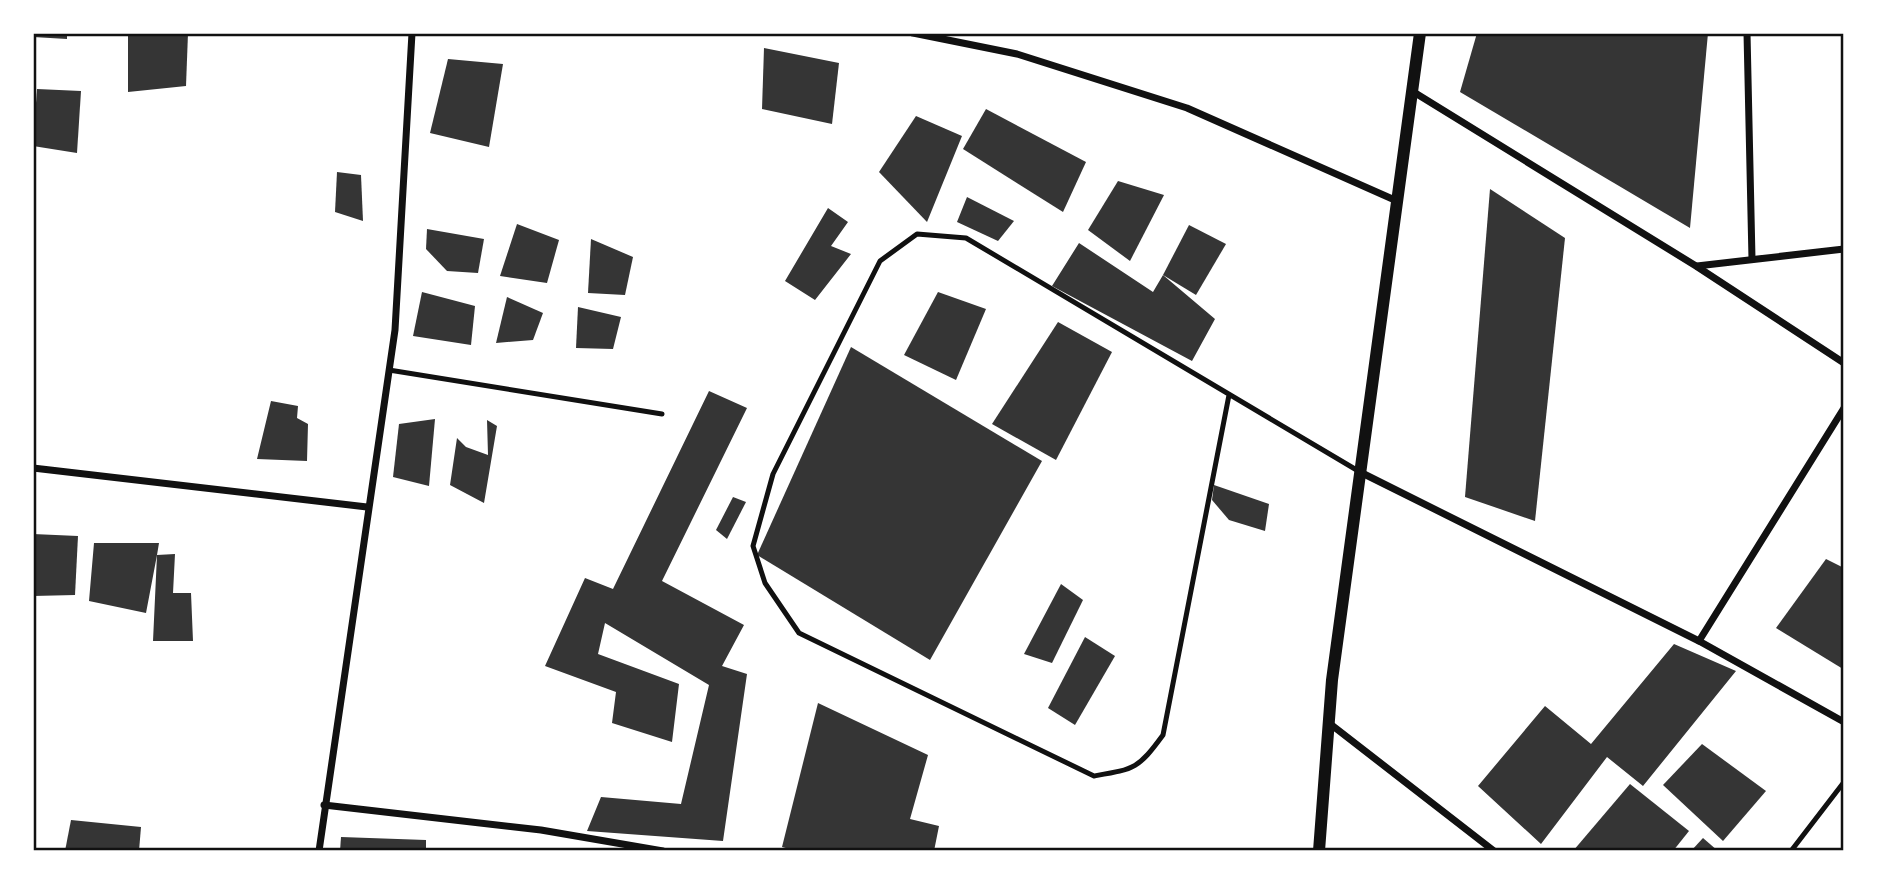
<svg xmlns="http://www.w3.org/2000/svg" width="1877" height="884" font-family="Raleway,sans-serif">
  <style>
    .building { fill: #353535 }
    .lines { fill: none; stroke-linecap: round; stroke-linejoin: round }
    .service { stroke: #111; stroke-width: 5 }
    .minor { stroke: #111; stroke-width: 7 }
    .tertiary { stroke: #111; stroke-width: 12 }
    .neatline { fill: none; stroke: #111; stroke-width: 2.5 }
  </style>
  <rect width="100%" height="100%" fill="#fff"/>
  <g class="building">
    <polygon points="33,33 67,33 67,39 33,37"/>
    <polygon points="128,33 188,33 186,86 128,92"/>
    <polygon points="1477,33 1708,33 1690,228 1460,92"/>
    <polygon points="764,48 839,63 832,124 762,109"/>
    <polygon points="448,59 503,64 489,147 430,133"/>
    <polygon points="37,89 81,91 77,153 33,146"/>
    <polygon points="986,109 1086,162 1063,212 963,149"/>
    <polygon points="916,116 962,136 927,222 879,172"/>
    <polygon points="337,172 361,175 363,221 335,212"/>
    <polygon points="1118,181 1164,195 1130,261 1088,230"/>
    <polygon points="1490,189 1565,238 1535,521 1465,497"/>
    <polygon points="967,197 1014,221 998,241 957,222"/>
    <polygon points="828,208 848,222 831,246 851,254 815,300 785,281"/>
    <polygon points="517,224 559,240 547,283 500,276"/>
    <polygon points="1189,225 1226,244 1196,295 1163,275"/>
    <polygon points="427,229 484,239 478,273 447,271 426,249"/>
    <polygon points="591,239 633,257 625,295 588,293"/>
    <polygon points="1079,243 1153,292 1163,275 1215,319 1192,361 1052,286"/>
    <polygon points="422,292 475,306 471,345 413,336"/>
    <polygon points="938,292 986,309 956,380 904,355"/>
    <polygon points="507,297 543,313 533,340 496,343"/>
    <polygon points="578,307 621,317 613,349 576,348"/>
    <polygon points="1058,322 1112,352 1056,460 992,424"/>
    <polygon points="851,347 1042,461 930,660 757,555"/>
    <polygon points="709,391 747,408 662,581 744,625 722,666 747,674 723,841 587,831 601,797 681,804 709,685 605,623 598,654 679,684 672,742 612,723 616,692 545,666 585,578 613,589"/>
    <polygon points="271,401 298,406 297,418 308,424 307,461 257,459"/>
    <polygon points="435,419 429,486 393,477 399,424"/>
    <polygon points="487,420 497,426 484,503 450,485 457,438 466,447 488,455"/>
    <polygon points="1214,485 1269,504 1265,531 1229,520 1212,500"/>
    <polygon points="733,497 746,502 727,539 716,530"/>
    <polygon points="33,534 78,536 75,595 33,596"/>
    <polygon points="94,543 159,543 157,555 175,554 173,593 191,593 193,641 153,641 157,555 146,613 89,601"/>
    <polygon points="1826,559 1844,568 1843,669 1776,628"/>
    <polygon points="1061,584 1083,600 1052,663 1024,654"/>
    <polygon points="1085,637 1115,656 1075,725 1048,708"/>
    <polygon points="1674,644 1736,671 1643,786 1607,757 1541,844 1478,786 1545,706 1591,744"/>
    <polygon points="818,703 928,755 910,819 939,826 934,851 797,851 782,847"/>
    <polygon points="1702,744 1766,791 1723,841 1663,785"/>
    <polygon points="1630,784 1689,831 1673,851 1573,851"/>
    <polygon points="71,820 141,827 139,851 65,851"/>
    <polygon points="341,837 426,840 426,851 340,851"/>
    <polygon points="1703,838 1718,851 1691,851"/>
  </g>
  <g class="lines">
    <g class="service">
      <polyline points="389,370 662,414"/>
      <path d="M1229 395 1163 735C1138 769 1135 769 1094 776L799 633 765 583 753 546 773 474 880 261 917 234 966 238 1360 472"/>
      <polyline points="1791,851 1844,782"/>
    </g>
    <g class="minor">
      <polyline points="913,33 1017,54 1187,108 1397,201"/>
      <polyline points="1747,33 1752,259"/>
      <polyline points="1412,91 1696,266 1844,363"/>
      <polyline points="1697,266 1844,249"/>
      <polyline points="33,468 367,507"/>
      <polyline points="1360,472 1699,641 1844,722"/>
      <polyline points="1699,641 1844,408"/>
      <polyline points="1329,723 1494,851"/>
      <polyline points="324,805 541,830 663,851"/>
      <polyline points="319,851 395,330 412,33"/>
    </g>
    <polyline class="tertiary" points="1319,851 1332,680 1420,33"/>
  </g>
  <rect width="1877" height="884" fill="none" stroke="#ffffff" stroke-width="70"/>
  <rect x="35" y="35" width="1807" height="814" class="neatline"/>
</svg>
